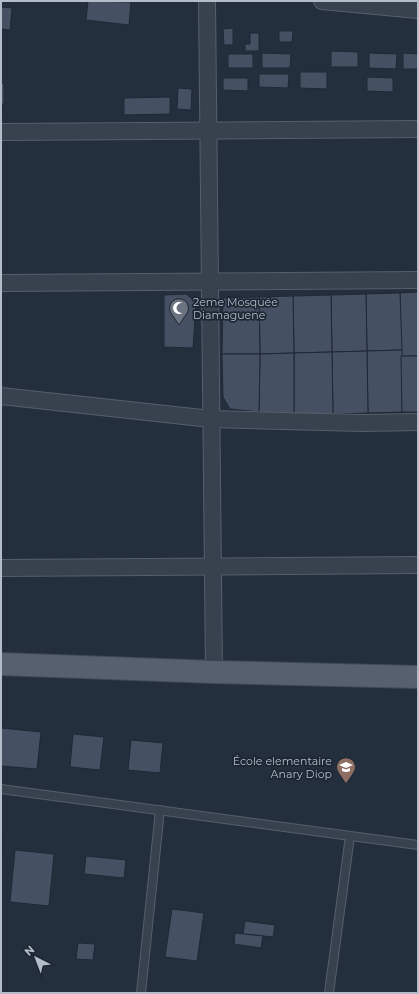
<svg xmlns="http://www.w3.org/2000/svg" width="419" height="994" font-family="Montserrat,sans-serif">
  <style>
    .building { fill: #455162; stroke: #1f2835 }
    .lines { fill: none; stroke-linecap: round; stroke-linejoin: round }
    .service-casing { stroke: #565f6c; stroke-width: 10 }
    .minor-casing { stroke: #565f6c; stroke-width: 18 }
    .primary-casing { stroke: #414a57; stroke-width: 24 }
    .service { stroke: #38414e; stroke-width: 8 }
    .minor { stroke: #38414e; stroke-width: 16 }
    .primary { stroke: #56606e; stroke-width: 22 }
    .labels { text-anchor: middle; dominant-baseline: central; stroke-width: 3.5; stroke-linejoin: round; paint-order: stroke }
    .poi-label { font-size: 11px; fill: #b4bcc9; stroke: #1d2633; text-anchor: start }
  </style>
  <rect width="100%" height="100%" fill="#242f3e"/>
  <g class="building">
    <polygon points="88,1 131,2 129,25 86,20"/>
    <polygon points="1,7 12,8 10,30 1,29"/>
    <polygon points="233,28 233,45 224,45 223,29"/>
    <polygon points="279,31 293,31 292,42 279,42"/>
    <polygon points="250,33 259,33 259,51 245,51 245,44 250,44"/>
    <polygon points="331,51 358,52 358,67 331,67"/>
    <polygon points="262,53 291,54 290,68 262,68"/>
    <polygon points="369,53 397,54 396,69 369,68"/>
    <polygon points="403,53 418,54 418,69 403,69"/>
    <rect x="228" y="54" width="25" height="14"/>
    <polygon points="300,72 327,72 327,89 300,88"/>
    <polygon points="259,74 289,74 288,88 259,87"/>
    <polygon points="367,77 393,78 393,92 367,91"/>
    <polygon points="223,78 248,78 248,91 223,90"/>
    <polygon points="4,83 4,104 1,104 1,84"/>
    <polygon points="178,88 192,89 191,110 177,109"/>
    <polygon points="170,97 170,114 124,115 124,98"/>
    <polygon points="418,292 418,356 401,356 400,293"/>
    <polygon points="400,293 402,350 367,351 366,294"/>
    <polygon points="186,294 196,302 193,348 164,347 164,295"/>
    <polygon points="366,294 367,351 332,352 331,295"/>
    <polygon points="331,295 332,352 294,353 293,296"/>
    <polygon points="293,296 294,353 260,354 259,297"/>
    <polygon points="259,297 260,354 222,354 223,298"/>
    <polygon points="402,350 402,412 368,413 367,351"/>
    <polygon points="367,351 368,413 333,414 332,352"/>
    <polygon points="332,352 333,414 294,415 294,353"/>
    <polygon points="294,353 294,415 259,412 260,354"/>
    <polygon points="222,354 260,354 259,412 230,409 223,397"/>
    <polygon points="401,356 418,356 418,412 402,412"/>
    <polygon points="1,728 41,732 37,769 1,766"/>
    <polygon points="73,734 104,737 100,770 70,767"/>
    <polygon points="131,740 163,743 160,773 128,770"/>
    <polygon points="1,834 3,834 1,857"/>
    <polygon points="15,850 54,854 49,906 10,902"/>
    <polygon points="86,856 126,860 124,878 84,874"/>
    <polygon points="172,909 204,913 197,961 165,957"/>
    <polygon points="245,921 275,925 273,937 243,934"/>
    <polygon points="235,933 263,936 261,948 234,944"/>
    <polygon points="78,943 95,944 93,960 76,959"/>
  </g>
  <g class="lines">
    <g class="service-casing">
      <g id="service">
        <polyline points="1,789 418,845"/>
        <polyline points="141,993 160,810"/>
        <polyline points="329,993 350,836"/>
      </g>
    </g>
    <g class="minor-casing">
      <g id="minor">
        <polyline points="207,1 214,672"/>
        <polyline points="322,1 418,10"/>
        <polyline points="1,132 418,129"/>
        <polyline points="1,283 418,280"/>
        <polyline points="1,396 211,419 363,423 418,422"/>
        <polyline points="1,568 418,565"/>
      </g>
    </g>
    <g class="primary-casing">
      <polyline id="primary" points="1,664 214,672 418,677"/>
    </g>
    <use href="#service" class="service"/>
    <use href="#minor" class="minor"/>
    <use href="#primary" class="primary"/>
  </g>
  <defs>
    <g id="mosque-pin" transform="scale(1)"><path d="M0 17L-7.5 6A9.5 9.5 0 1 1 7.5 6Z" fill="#6b7280" stroke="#1d2633"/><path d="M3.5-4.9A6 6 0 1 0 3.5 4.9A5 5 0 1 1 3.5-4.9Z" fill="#fff"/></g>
    <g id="school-pin" transform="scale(1)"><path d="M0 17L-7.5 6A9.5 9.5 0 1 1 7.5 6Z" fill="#8d6e63" stroke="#1d2633"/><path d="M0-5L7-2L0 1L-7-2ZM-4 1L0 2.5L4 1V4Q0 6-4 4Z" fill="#fff"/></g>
  </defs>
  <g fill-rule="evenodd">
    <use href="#mosque-pin" x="179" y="308"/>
    <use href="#school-pin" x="346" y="767"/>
  </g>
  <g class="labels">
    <g class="poi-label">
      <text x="193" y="302">2eme Mosquée<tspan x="193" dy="13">Diamaguene</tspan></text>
      <text x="332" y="761" text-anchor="end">École elementaire<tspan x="332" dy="13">Anary Diop</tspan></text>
    </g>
  </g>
  <rect width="419" height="994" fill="none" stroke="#b4bcc9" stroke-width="4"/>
  <g transform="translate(36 958) rotate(318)" stroke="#1d2633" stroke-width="3" paint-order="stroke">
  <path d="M0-3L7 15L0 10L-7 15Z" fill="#b4bcc9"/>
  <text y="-6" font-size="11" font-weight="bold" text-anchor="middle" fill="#b4bcc9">N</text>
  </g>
</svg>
